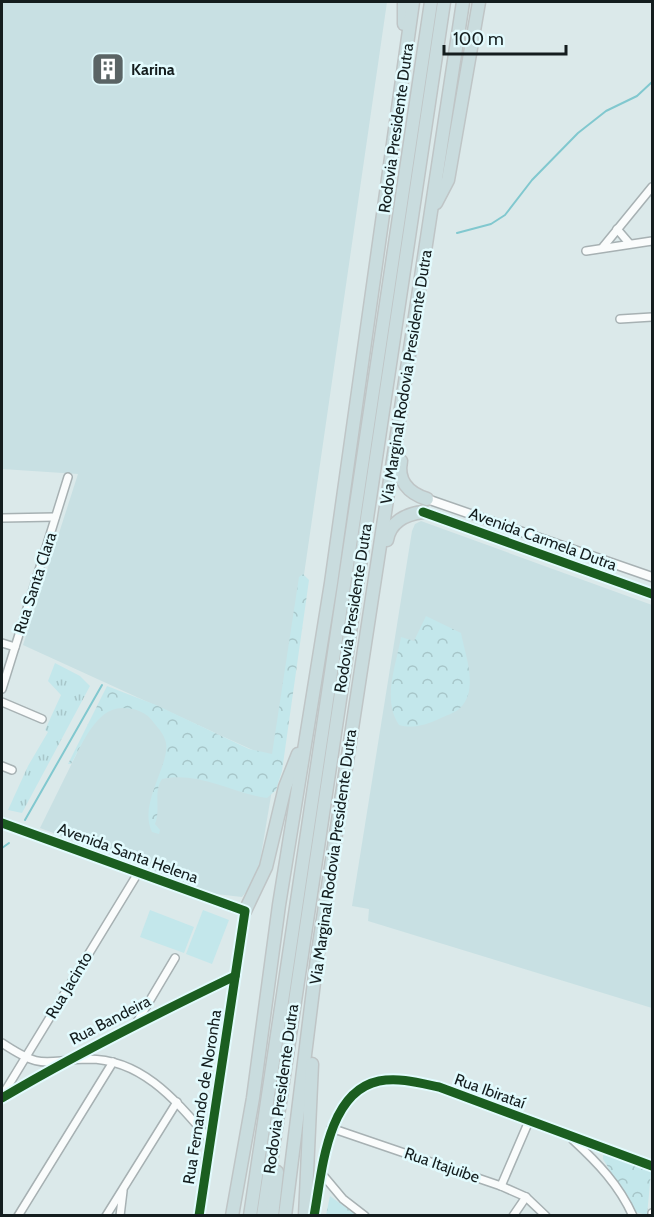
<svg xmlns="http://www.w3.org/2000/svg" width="654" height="1217" font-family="Cabin,sans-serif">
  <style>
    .built { fill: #c8e0e3 }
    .grass { fill: url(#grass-tufts) }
    .forest { fill: url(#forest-crowns) }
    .pitch { fill: #c3e7eb }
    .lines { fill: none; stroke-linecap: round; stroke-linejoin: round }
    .stream { stroke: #81c8cf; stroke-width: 2 }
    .minor-casing { stroke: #a7b1b3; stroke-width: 10 }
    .tertiary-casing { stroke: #a7b1b3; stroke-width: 11 }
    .motorway-casing { stroke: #bfc5c6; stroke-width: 15 }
    .minor { stroke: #fafcfc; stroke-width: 7 }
    .tertiary { stroke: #fafcfc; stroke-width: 8 }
    .motorway { stroke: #c9dcde; stroke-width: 12 }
    .cycleway-casing { stroke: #e2fbfe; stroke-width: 13 }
    .cycleway { stroke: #1b5e20; stroke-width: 9 }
    .labels { text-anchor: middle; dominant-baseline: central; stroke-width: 5; stroke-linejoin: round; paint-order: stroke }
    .poi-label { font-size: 16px; font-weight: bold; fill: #141d1e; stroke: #e2fbfe; text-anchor: start }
    .street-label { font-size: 16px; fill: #141d1e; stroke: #e2fbfe }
  </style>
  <defs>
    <pattern id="grass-tufts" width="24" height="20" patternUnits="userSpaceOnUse" patternTransform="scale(1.5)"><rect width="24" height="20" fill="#c3e7eb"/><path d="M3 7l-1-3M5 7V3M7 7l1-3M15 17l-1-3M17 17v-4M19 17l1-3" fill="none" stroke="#a7c6c9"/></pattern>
    <pattern id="forest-crowns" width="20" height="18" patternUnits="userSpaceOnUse" patternTransform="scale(1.5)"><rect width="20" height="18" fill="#c3e7eb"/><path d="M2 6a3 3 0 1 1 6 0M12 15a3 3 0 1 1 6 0" fill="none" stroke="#a7c6c9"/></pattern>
  </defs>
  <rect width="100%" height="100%" fill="#dbe9ea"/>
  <g class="built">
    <polygon points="2,2 387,2 277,761 23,645 78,474 2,469"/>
    <polygon points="421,521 652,605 652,1008 368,921 369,909 352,906 412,531 415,524"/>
    <polygon points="109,688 276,766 257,879 242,897 216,894 40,828"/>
  </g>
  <polygon class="grass" points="55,663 80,676 90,686 22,813 8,810 28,766 48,732 45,730 61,695 48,681"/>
  <g class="forest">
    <path d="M303 574 309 580 282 771 276 790 267 798C232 793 198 771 162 779 153 792 161 810 155 824L160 830 159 834 152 832C138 804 170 765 166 743 164 734 159 729 154 723 147 712 135 708 122 708 96 708 82 745 71 764H68L107 686 156 705 249 749 272 754 299 577Z"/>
    <path d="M426 616 461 633C465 655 480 691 459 709 454 713 445 716 439 719 426 725 412 729 399 725 382 699 396 666 401 637L414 641Z"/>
    <polygon points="604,1144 652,1162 647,1215 635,1212 603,1159"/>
    <polygon points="330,1196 356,1215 326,1215"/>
  </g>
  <g class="pitch">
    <polygon points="150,910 194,927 184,953 140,937"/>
    <polygon points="203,910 229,920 212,964 186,954"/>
  </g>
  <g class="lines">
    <g class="stream">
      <polyline points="457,233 491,224 505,215 532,180 578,133 606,111 637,96 652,82"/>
      <polyline points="25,820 102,685"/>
      <polyline points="2,848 9,843"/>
    </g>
    <g class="minor-casing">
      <g id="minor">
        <polyline points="617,229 629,243"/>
        <polyline points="603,247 652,187"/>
        <polyline points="586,251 652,241"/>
        <polyline points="620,319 652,317"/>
        <polyline points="2,518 55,517"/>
        <polyline points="2,643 15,647"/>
        <polyline points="2,689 68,477"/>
        <polyline points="2,702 42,719"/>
        <polyline points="2,766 12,770"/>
        <polyline points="137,1022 175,958"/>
        <path d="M2 1043C44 1071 43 1060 88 1059 143 1059 177 1102 210 1140"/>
        <polyline points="2,1096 138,873"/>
        <path d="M2 1098C78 1053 156 1014 235 976"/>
        <polyline points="331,1128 501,1186 526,1197 546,1216"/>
        <path d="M573 1140C598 1163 619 1185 633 1216"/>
        <polyline points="322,1174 343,1199 365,1216"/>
        <polyline points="501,1186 529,1121"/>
        <polyline points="18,1216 113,1062"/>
        <polyline points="106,1216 177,1102"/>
        <polyline points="120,1216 123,1191"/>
        <polyline points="199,1216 245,911"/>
        <path d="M314 1216C322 1174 326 1092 379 1081 399 1077 420 1083 439 1087L652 1166"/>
        <polyline points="513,1216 526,1197"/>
        <polyline points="652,1216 652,1213"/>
      </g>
    </g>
    <g class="tertiary-casing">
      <g id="tertiary">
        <polyline points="427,499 652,577"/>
        <polyline points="423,512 652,594"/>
        <polyline points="2,823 245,911"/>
      </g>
    </g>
    <g class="motorway-casing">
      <g id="motorway">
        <polyline points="404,2 404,24"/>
        <polyline points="436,203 448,180 479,2"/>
        <path d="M401 461C397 480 408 493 427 499"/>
        <path d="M387 540C390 522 406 514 423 512"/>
        <polyline points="245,911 266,867 285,787 298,754"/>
        <polyline points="232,1216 253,1098 279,905 331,583 413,2"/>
        <polyline points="250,1216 431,2"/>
        <polyline points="263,1216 444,2"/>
        <polyline points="272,1216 277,1172"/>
        <polyline points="285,1216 317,958 463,2"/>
        <polyline points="305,1216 312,1064"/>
      </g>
    </g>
    <use href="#minor" class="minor"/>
    <use href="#tertiary" class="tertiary"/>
    <use href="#motorway" class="motorway"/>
    <g class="cycleway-casing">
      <g id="cycleway">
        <polyline points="423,512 652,594"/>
        <polyline points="2,823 245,911 199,1216"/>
        <path d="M2 1098C78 1053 156 1014 235 976"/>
        <path d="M314 1216C322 1174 326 1092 379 1081 399 1077 420 1083 439 1087L652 1166"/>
      </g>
    </g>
    <use href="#cycleway" class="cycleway"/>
  </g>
  <defs>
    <g id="building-square" transform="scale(1.725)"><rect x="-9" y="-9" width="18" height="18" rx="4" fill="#5a6465" stroke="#e2fbfe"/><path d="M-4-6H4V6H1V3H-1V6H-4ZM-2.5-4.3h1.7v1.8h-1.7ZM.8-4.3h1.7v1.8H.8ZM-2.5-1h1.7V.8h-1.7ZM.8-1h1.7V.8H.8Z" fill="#fff"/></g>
  </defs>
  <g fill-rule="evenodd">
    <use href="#building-square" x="108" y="69"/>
  </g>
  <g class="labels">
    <g class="poi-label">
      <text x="131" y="69">Karina</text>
    </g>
    <g class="street-label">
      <text transform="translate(396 128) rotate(-82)">Rodovia Presidente Dutra</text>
      <text transform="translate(406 377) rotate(-81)">Via Marginal Rodovia Presidente Dutra</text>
      <text transform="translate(543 539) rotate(20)">Avenida Carmela Dutra</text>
      <text transform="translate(35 583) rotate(-72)">Rua Santa Clara</text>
      <text transform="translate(353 608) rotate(-81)">Rodovia Presidente Dutra</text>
      <text transform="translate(128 853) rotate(20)">Avenida Santa Helena</text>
      <text transform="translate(333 857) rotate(-82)">Via Marginal Rodovia Presidente Dutra</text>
      <text transform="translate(69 985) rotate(-59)">Rua Jacinto</text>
      <text transform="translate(110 1020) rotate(-27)">Rua Bandeira</text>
      <text transform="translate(281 1089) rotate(-82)">Rodovia Presidente Dutra</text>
      <text transform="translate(490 1091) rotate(20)">Rua Ibirataí</text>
      <text transform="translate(202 1097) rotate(-81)">Rua Fernando de Noronha</text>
      <text transform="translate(442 1165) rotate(19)">Rua Itajuibe</text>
    </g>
  </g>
  <rect width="654" height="1217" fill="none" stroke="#141d1e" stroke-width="6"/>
  <path d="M444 45v9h122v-9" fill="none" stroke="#141d1e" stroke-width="3"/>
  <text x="453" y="45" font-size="18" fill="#141d1e" stroke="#e2fbfe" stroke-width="4.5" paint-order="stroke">100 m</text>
</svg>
